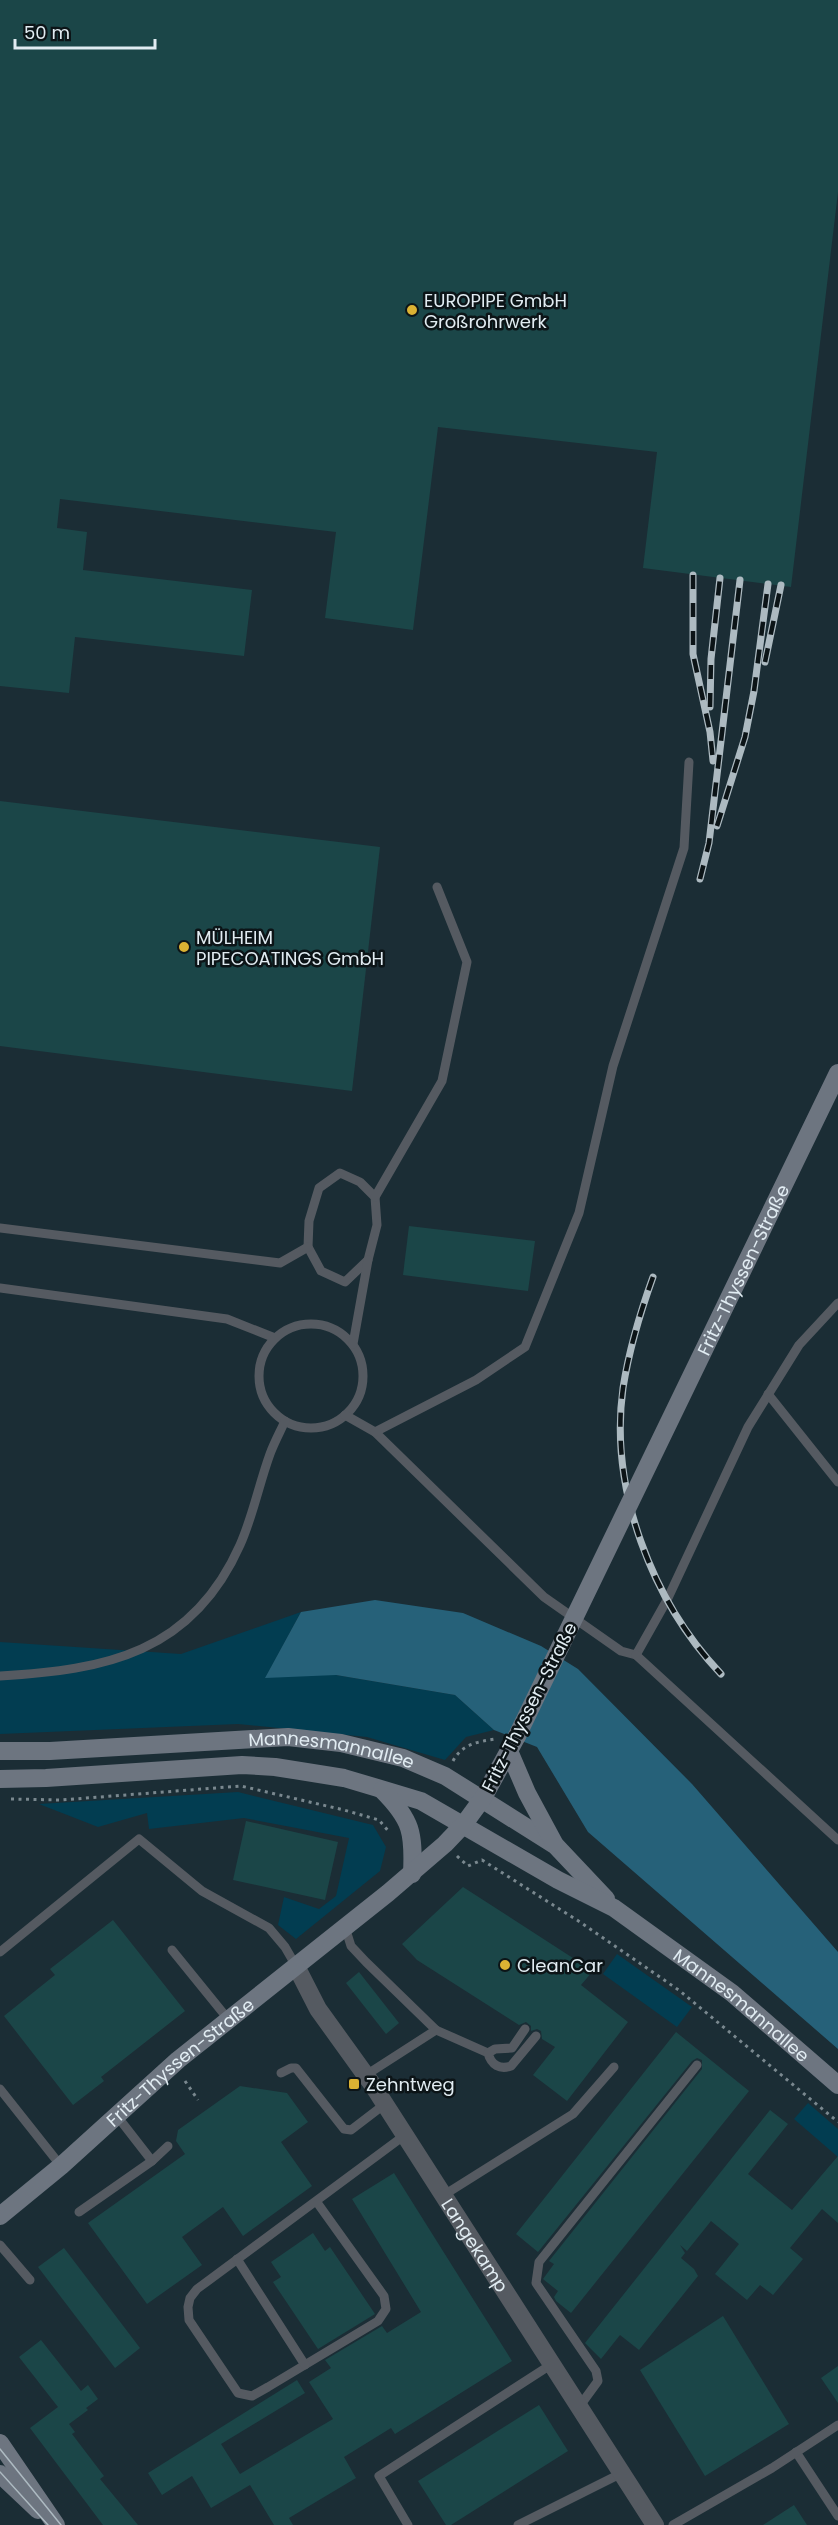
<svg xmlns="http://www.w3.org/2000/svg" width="838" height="2525" font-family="Poppins,sans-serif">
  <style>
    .green { fill: #023d51 }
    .forest { fill: #266179 }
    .building { fill: #1b4648 }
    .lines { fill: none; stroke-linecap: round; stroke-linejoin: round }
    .path { stroke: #7a888f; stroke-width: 3; stroke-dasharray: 3 4.5; stroke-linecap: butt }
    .lane { stroke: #555a61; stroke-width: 9 }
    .street { stroke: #555a61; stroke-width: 18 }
    .secondary { stroke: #6d7580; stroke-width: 18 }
    .tram { stroke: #adbac1; stroke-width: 1.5 }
    .rail-casing { stroke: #adbac1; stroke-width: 7 }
    .rail { stroke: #0c1417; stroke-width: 4.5; stroke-dasharray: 14; stroke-linecap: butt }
    .secondary-bridge { stroke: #6d7580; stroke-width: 18 }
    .poi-dot { fill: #dbb233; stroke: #0c1417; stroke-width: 2 }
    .labels { text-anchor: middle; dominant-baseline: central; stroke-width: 5; stroke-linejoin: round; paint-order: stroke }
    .poi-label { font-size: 18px; fill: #e1ecf2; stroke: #0c1417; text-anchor: start }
    .street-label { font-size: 18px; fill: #e1ecf2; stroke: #0c1417 }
  </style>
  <rect width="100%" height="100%" fill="#1b2d35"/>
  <g class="green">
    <polygon points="301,1612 267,1675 336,1675 455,1695 494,1730 466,1737 445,1760 367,1737 238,1724 0,1734 0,1642 181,1654"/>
    <polygon points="238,1792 373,1825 386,1847 380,1871 296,1939 278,1925 284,1897 319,1909 336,1896 349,1838 244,1818 149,1829 147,1813 98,1827 39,1804"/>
    <polygon points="617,1954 692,2007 677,2027 603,1974"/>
    <polygon points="808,2103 838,2129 838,2157 794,2119"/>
  </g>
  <polygon class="forest" points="375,1600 463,1613 541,1646 578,1669 692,1784 838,1952 838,2049 588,1832 537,1747 494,1730 455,1695 336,1675 265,1678 301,1612"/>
  <g class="building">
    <polygon points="0,0 838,0 838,192 791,587 643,568 657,452 438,427 413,630 325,618 336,532 60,499 57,528 87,532 83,570 252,590 244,656 75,637 69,693 0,686"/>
    <polygon points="0,801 380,847 352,1091 0,1046"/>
    <polygon points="409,1226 535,1241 528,1291 403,1275"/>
    <polygon points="246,1821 338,1842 325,1900 233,1880"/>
    <polygon points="463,1887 593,1971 581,1985 628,2022 567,2101 533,2075 555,2047 542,2039 541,2031 537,2029 531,2031 531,2026 526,2022 519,2025 417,1960 402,1944"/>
    <polygon points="113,1920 185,2011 101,2077 104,2081 73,2105 4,2016 55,1975 50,1969"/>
    <polygon points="359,1972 399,2023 386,2034 346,1983"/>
    <polygon points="676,2032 749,2091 571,2313 556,2301 554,2297 558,2291 543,2279 554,2264 549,2261 702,2069 702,2060 697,2058 692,2061 538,2252 516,2234"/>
    <polygon points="240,2086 287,2093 308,2122 281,2142 312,2186 243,2236 223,2207 182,2237 202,2265 147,2304 88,2223 185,2154 176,2141 178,2130"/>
    <polygon points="770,2110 788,2124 748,2174 792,2210 838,2156 838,2223 822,2209 790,2248 803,2259 773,2295 760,2285 747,2300 715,2274 739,2244 711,2221 687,2251 680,2245 685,2253 681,2258 694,2269 698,2276 639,2350 620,2335 601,2359 585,2343"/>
    <polygon points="394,2173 512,2361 395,2434 391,2428 344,2457 356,2478 289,2518 293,2525 274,2525 250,2485 211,2508 192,2476 162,2495 148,2473 297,2380 305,2393 221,2444 240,2474 333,2419 309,2382 331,2368 325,2360 382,2326 387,2333 421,2312 352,2199"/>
    <polygon points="313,2233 325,2251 330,2247 375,2314 318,2349 273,2282 281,2277 271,2262"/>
    <polygon points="64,2248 140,2348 115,2368 38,2267"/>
    <polygon points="723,2316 789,2424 705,2476 640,2370"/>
    <polygon points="41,2340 81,2391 88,2385 98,2399 86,2408 88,2410 69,2424 75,2432 72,2434 104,2476 100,2479 138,2525 103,2525 30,2428 58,2407 19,2357"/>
    <polygon points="838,2366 838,2403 821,2378"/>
    <polygon points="539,2405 568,2451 451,2525 446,2525 418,2481"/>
    <polygon points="794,2505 807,2525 763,2525"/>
  </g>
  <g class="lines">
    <g class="path">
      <path d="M453 1761C462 1744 477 1742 495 1739"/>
      <polyline points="11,1799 61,1800 241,1786 344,1810 379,1820 390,1833"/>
      <polyline points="457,1856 468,1866 482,1860 580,1922 680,1991 838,2122"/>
      <polyline points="185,2081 198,2100"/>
    </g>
    <g class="lane">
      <polygon points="340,1173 360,1182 375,1197 377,1225 368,1260 345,1282 321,1271 308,1247 309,1221 319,1188"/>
      <polyline points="375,1197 442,1081 467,962 437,887"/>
      <polyline points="0,1228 280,1263 308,1247"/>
      <polyline points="0,1288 227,1319 275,1338"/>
      <circle cx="311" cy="1376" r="52"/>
      <polyline points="353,1344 368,1260"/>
      <polyline points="768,1394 838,1482"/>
      <polyline points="345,1415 375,1432 544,1597 621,1651 636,1655 667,1600 748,1427 799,1345 838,1303"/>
      <polyline points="375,1432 476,1380 525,1347 579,1213 613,1066 684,848 689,762"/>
      <polyline points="636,1655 838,1840"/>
      <path d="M0 1676C106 1670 192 1653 240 1545 253 1516 259 1484 270 1454 274 1443 280 1432 285 1421"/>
      <path d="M345 1927 351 1946 366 1962 436 2030 488 2053C491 2065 500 2070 511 2066L536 2036"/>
      <polyline points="172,1950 228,2019"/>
      <polyline points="0,1952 139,1839 202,1891 269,1928 285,1947 296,1966"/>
      <polyline points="488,2053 495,2049 512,2048 525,2029"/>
      <polyline points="281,2073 291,2068 296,2068 344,2129 351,2130 385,2104"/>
      <polyline points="366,2075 436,2030"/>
      <polyline points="0,2089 61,2166"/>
      <polyline points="117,2116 152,2161"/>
      <polyline points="444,2195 573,2114 614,2067"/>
      <polyline points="316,2201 384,2296 386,2309 378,2321 268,2387 252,2396 238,2393 189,2320 188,2307 190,2298 197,2289 405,2135"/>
      <polyline points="79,2212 152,2161 168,2146"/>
      <polyline points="0,2245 30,2280"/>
      <polyline points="237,2259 305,2365"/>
      <polyline points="579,2407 598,2381 596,2371 536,2283 539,2262 697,2065"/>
      <polyline points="796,2452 838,2516"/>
      <polyline points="408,2525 379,2476 552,2364"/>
      <polyline points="518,2525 622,2473"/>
      <polyline points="673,2525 772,2468 838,2425"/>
    </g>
    <path class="street" id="s1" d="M296 1966 318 2009 372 2084 655 2525"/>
    <g class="secondary">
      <path id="s2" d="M0 1751H50L288 1737 341 1743 403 1758 445 1776 556 1846 606 1899"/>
      <polyline points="509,1751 527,1793 554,1843"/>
      <path id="s3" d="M0 1779 46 1778 242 1765 275 1767 344 1778 421 1801 558 1880 614 1908 732 1993 838 2085"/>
      <path d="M382 1790C412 1820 414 1833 412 1874"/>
      <path id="s4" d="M0 2216 61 2166 178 2060 388 1893 445 1844 464 1824 483 1798 517 1736"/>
      <polyline points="0,2443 56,2525"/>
      <polyline points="0,2474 38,2510"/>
    </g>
    <g class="tram">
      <polyline points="0,2449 61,2525"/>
      <polyline points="0,2472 48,2525"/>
    </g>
    <g class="rail-casing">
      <g id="rail">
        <polyline points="693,575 693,654 710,732 713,761"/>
        <polyline points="765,662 781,585"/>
        <polyline points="710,707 711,659 720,578"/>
        <polyline points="717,826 745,737 754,691 768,584"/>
        <polyline points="700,879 709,843 740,580"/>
        <path d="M653 1277C640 1313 629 1350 623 1388 609 1489 652 1601 721 1674"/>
      </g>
    </g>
    <use href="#rail" class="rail"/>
    <path class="secondary-bridge" id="s5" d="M517 1736 838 1073"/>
  </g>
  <g class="poi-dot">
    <circle cx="412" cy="310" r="6"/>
    <circle cx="184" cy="947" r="6"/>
    <circle cx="505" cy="1965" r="6"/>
    <rect x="348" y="2078" width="12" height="12" rx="3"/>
  </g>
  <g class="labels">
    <g class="poi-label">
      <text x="424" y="300">EUROPIPE GmbH<tspan x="424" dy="21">Großrohrwerk</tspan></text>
      <text x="196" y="937">MÜLHEIM<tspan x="196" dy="21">PIPECOATINGS GmbH</tspan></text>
      <text x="517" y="1965">CleanCar</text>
      <text x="366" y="2084">Zehntweg</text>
    </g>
    <g class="street-label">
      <text stroke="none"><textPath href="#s5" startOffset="518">Fritz-Thyssen-Straße</textPath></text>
      <text transform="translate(529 1707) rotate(-63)">Fritz-Thyssen-Straße</text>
      <text stroke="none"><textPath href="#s2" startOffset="333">Mannesmannallee</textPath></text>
      <text stroke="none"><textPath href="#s3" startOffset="807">Mannesmannallee</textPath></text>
      <text stroke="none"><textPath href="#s4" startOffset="237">Fritz-Thyssen-Straße</textPath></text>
      <text stroke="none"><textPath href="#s1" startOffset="332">Langekamp</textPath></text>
    </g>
  </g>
  <path d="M15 39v9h140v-9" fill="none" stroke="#e1ecf2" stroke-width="3"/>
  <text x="24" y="39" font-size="18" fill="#e1ecf2" stroke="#0c1417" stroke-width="4.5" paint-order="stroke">50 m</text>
</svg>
